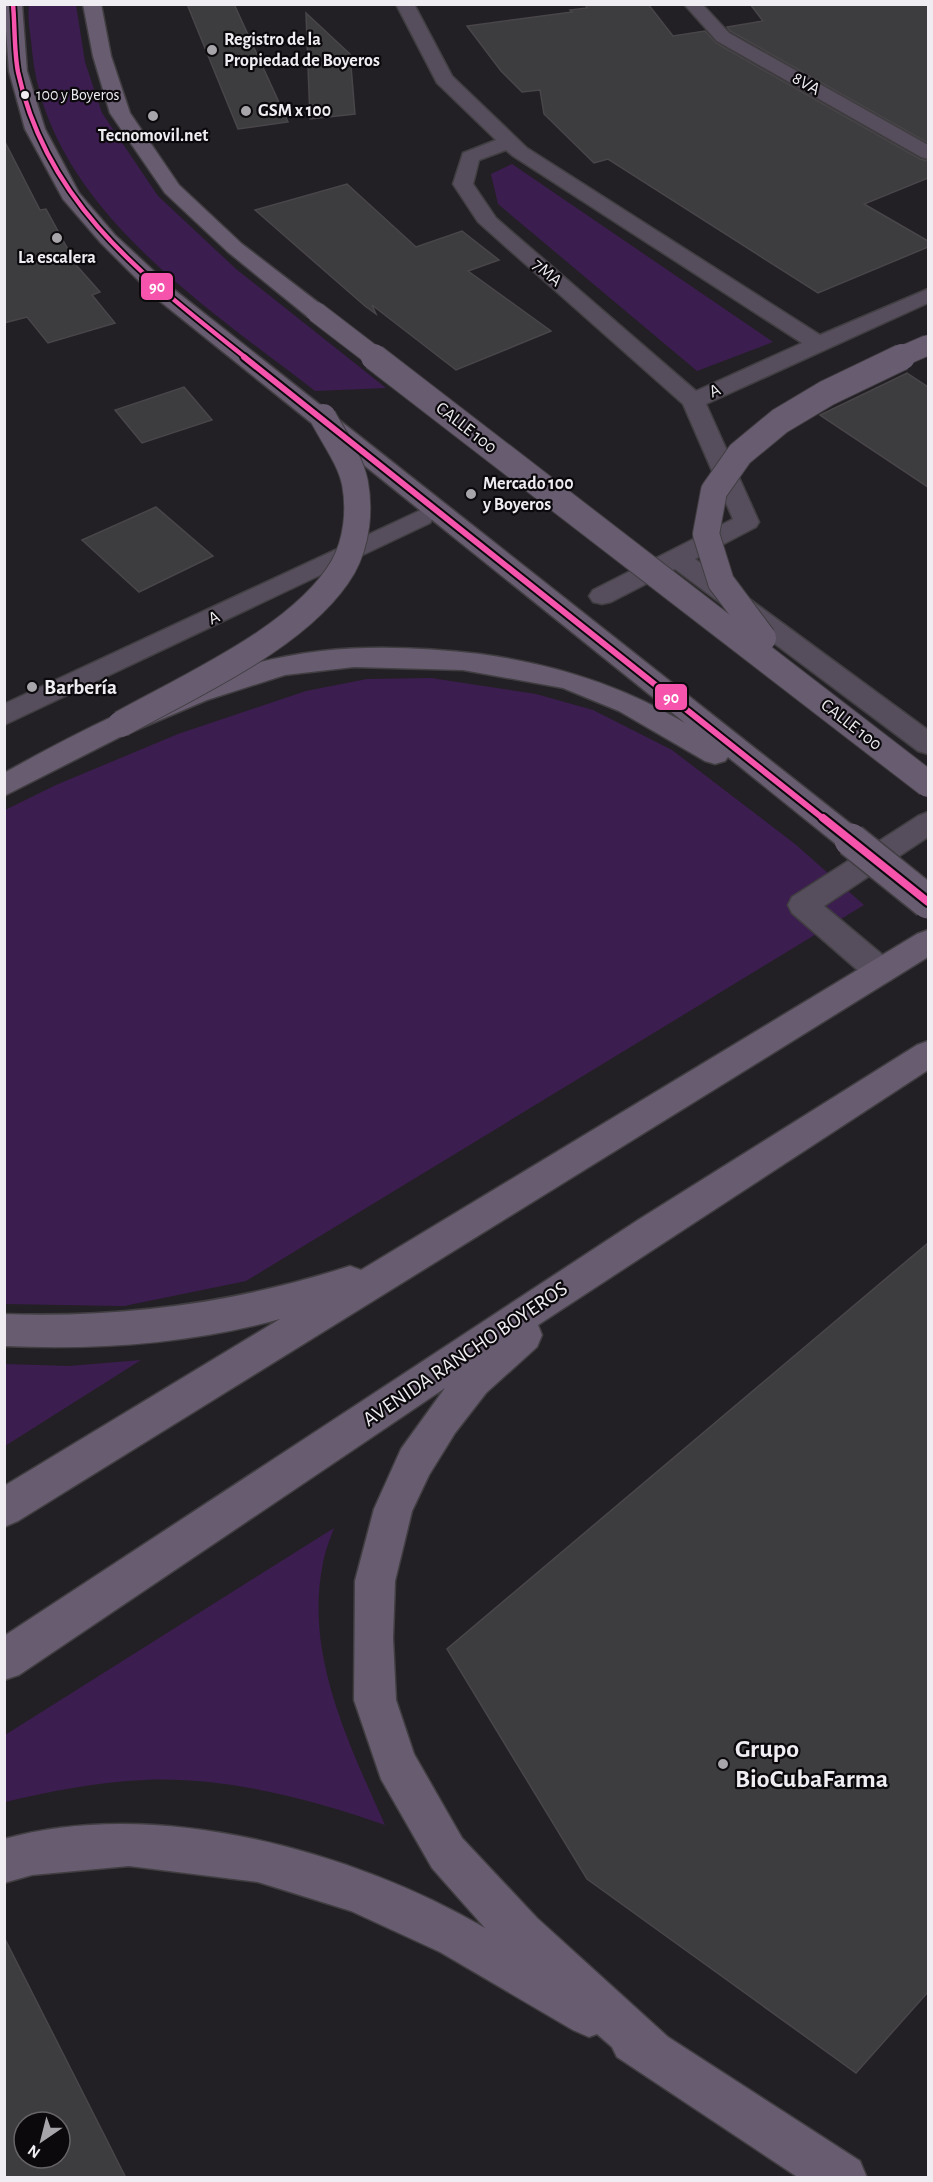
<svg xmlns="http://www.w3.org/2000/svg" width="933" height="2182" font-family="'Alegreya Sans',sans-serif">
  <style>
    .green { fill: #3c1d4f }
    .building { fill: #3d3c3f; stroke: #49464a; stroke-width: 1.5; fill-rule: evenodd }
    .lines { fill: none; stroke-linecap: round; stroke-linejoin: round }
    .minor-casing { stroke: #403e41; stroke-width: 3 }
    .highway-casing { stroke: #403e41; stroke-width: 3 }
    .minor { fill: #564e5c; fill-rule: evenodd }
    .highway { fill: #685c70; fill-rule: evenodd }
    .highway-bridge-far2-casing { stroke: #403e41; stroke-width: 22; stroke-linecap: butt }
    .highway-bridge-far1-casing { stroke: #403e41; stroke-width: 28; stroke-linecap: butt }
    .highway-bridge-casing { stroke: #403e41; stroke-width: 36; stroke-linecap: butt }
    .highway-bridge-far2 { stroke: #685c70; stroke-width: 20 }
    .highway-bridge-far1 { stroke: #685c70; stroke-width: 26 }
    .highway-bridge { stroke: #685c70; stroke-width: 33 }
    .bus-1-far2-casing { stroke: #0b090c; stroke-width: 8 }
    .bus-1-far1-casing { stroke: #0b090c; stroke-width: 10 }
    .bus-1-casing { stroke: #0b090c; stroke-width: 12 }
    .bus-1-far2 { stroke: #f653ac; stroke-width: 4.5 }
    .bus-1-far1 { stroke: #f653ac; stroke-width: 6 }
    .bus-1 { stroke: #f653ac; stroke-width: 8 }
    .poi-dot { fill: #a8a5aa; stroke: #0b090c; stroke-width: 2 }
    .bus-dot { fill: #f0edf2; stroke: #0b090c; stroke-width: 2 }
    .labels { text-anchor: middle; dominant-baseline: central; stroke-width: 4.5; stroke-linejoin: round; paint-order: stroke }
    .far-bus-label { font-size: 16px; fill: #f0edf2; stroke: #0b090c; text-anchor: start }
    .far-poi-label { font-size: 18px; font-weight: bold; fill: #f0edf2; stroke: #0b090c; text-anchor: start }
    .far-street-label { font-size: 18px; fill: #f0edf2; stroke: #0b090c }
    .poi-label { font-size: 21px; font-weight: bold; fill: #f0edf2; stroke: #0b090c; text-anchor: start }
    .street-label { font-size: 21px; fill: #f0edf2; stroke: #0b090c }
    .near-poi-label { font-size: 26px; font-weight: bold; fill: #f0edf2; stroke: #0b090c; text-anchor: start }
    .line-badge { stroke: #0b090c; stroke-width: 2 }
    .badge-label { font-size: 16px; text-anchor: middle; font-weight: bold; fill: #fff }
  </style>
  <rect width="100%" height="100%" fill="#232025"/>
  <g class="green">
    <path d="M29 5H76L85 62 102 113 158 196 236 269 386 388 315 391C203 304 46 204 32 50 31 36 27 19 29 5Z"/>
    <polygon points="512,164 773,342 697,371 498,204 491,174"/>
    <polygon points="431,678 536,694 593,710 672,750 795,844 864,905 246,1281 124,1306 5,1304 5,810 56,785 178,734 306,691 367,679"/>
    <polygon points="141,1360 5,1446 5,1364 69,1366"/>
    <path d="M334 1528C330 1539 325 1551 323 1563 304 1654 349 1744 385 1825 312 1799 223 1776 144 1780 97 1782 51 1791 5 1802V1735Z"/>
  </g>
  <g class="building">
    <polygon points="187,4 234,4 288,122 238,129"/>
    <polygon points="585,4 648,4 673,36 705,31 716,43 920,159 928,161 928,178 864,204 928,241 928,247 818,293 608,159 594,163 544,114 540,90 522,92 501,71 467,26 572,12 570,10 587,8"/>
    <polygon points="750,4 928,4 928,143 730,31 727,27 763,21"/>
    <polygon points="306,13 350,54 355,114 310,119"/>
    <polygon points="4,140 40,210 46,209 77,266 100,292 92,295 115,323 48,343 27,317 4,323"/>
    <polygon points="347,184 416,247 462,231 499,260 468,271 551,331 456,370 372,305 376,314 365,306 255,210"/>
    <polygon points="907,373 928,387 928,487 820,415"/>
    <polygon points="184,387 212,420 142,443 115,410"/>
    <polygon points="156,507 213,556 139,592 82,540"/>
    <polygon points="928,1243 928,1992 856,2073 587,1879 447,1649"/>
    <path d="M4 1937 126 2178H4ZM24 2122H60V2158H24Z"/>
  </g>
  <g class="lines">
    <g class="minor-casing">
      <g id="minor">
        <path d="M396 4H414L452 76 527 148 820 335 928 289V303L706 404 759 522 756 527 695 559 928 730V754L918 751 675 569 611 602 602 604 593 602 589 596 593 590 733 519 683 404 478 222 453 184 463 153 496 140 437 83ZM506 150 513 156 802 343 696 391 496 218 473 184 479 160Z"/>
        <polygon points="684,4 702,4 729,33 928,145 928,159 921,157 717,41"/>
        <polygon points="421,510 430,513 433,518 430,523 4,725 4,704"/>
        <polygon points="928,812 928,837 824,906 891,962 896,971 891,980 880,983 869,980 792,913 788,905 792,897 918,816"/>
      </g>
    </g>
    <g class="highway-casing">
      <g id="highway">
        <path d="M4 4H22L27 71 45 129 79 193 115 235 172 288 861 832 866 840 861 848 851 851 841 848 728 757 725 761 715 764 705 761 619 711 563 688 463 670 354 667 285 675 207 700 122 736 4 796V773C102 719 209 664 321 651 374 645 428 648 480 654 554 664 621 685 685 723L156 298 101 243 63 199 25 129 9 71Z"/>
        <polygon points="83,4 101,4 111,56 130,113 179,185 242,244 324,307 327,312 324,317 308,317 228,252 165,193 110,113 93,56"/>
        <path d="M928 930V957L18 1521 4 1527V1486L280 1319C190 1344 97 1350 4 1346V1314C124 1318 236 1303 350 1266L361 1270 917 934Z"/>
        <path d="M928 1041V1070L538 1325 542 1335 537 1347 486 1393 455 1433 429 1475 412 1511 395 1581 393 1638 396 1700 414 1754 462 1838 537 1918 668 2037 860 2161 867 2178H799L617 2057 612 2047 597 2034 589 2037 573 2030 440 1952 351 1911 258 1882 129 1866 32 1875 4 1883V1839C155 1796 353 1851 485 1928L432 1868 381 1779 354 1700 355 1581 374 1509 401 1449 445 1388 19 1675 4 1680V1636L638 1220 917 1045Z"/>
      </g>
    </g>
    <use href="#minor" class="minor"/>
    <use href="#highway" class="highway"/>
    <g class="highway-bridge-far2-casing">
      <g id="highway-bridge-far2">
        <polyline points="316,312 376,358"/>
        <polyline points="898,358 928,345"/>
      </g>
    </g>
    <g class="highway-bridge-far1-casing">
      <g id="highway-bridge-far1">
        <polyline points="374,357 928,784"/>
        <polyline points="763,638 721,582 706,534 714,491 740,454 780,421 827,393 902,357"/>
        <path d="M121 724C189 686 303 636 343 567 357 542 360 510 355 483 350 459 334 438 323 417"/>
      </g>
    </g>
    <g class="highway-bridge-casing">
      <polyline id="highway-bridge" points="851,840 928,902"/>
    </g>
    <use href="#highway-bridge-far2" class="highway-bridge-far2"/>
    <use href="#highway-bridge-far1" class="highway-bridge-far1"/>
    <use href="#highway-bridge" class="highway-bridge"/>
    <g class="bus-1-far2-casing">
      <path id="bus-1-far2" d="M13 4C15 26 14 51 18 72 47 206 146 278 246 358"/>
    </g>
    <g class="bus-1-far1-casing">
      <polyline id="bus-1-far1" points="244,357 825,820"/>
    </g>
    <g class="bus-1-casing">
      <polyline id="bus-1" points="823,818 928,902"/>
    </g>
    <use href="#bus-1-far2" class="bus-1-far2"/>
    <use href="#bus-1-far1" class="bus-1-far1"/>
    <use href="#bus-1" class="bus-1"/>
  </g>
  <g class="poi-dot">
    <circle cx="212" cy="50" r="6"/>
    <circle cx="246" cy="111" r="6"/>
    <circle cx="153" cy="116" r="6"/>
    <circle cx="57" cy="238" r="6"/>
    <circle cx="471" cy="494" r="6"/>
    <circle cx="32" cy="687" r="6"/>
    <circle cx="723" cy="1764" r="6"/>
  </g>
  <circle class="bus-dot" cx="25" cy="95" r="5"/>
  <g class="labels">
    <g class="far-bus-label">
      <text x="36" y="95">100 y Boyeros</text>
    </g>
    <g class="far-poi-label">
      <text x="224" y="40">Registro de la<tspan x="224" dy="21">Propiedad de Boyeros</tspan></text>
      <text x="258" y="111">GSM x 100</text>
      <text x="153" y="136" text-anchor="middle">Tecnomovil.net</text>
      <text x="57" y="258" text-anchor="middle">La escalera</text>
      <text x="483" y="484">Mercado 100<tspan x="483" dy="21">y Boyeros</tspan></text>
    </g>
    <g class="far-street-label">
      <text transform="translate(806 84) rotate(30)">8VA</text>
      <text transform="translate(547 273) rotate(41)">7MA</text>
      <text transform="translate(715 391) rotate(-24)">A</text>
      <text transform="translate(466 428) rotate(38)">CALLE 100</text>
      <text transform="translate(214 618) rotate(-25)">A</text>
      <text transform="translate(851 725) rotate(38)">CALLE 100</text>
    </g>
    <g class="poi-label">
      <text x="44" y="687">Barbería</text>
    </g>
    <g class="street-label">
      <text transform="translate(465 1354) rotate(-34)">AVENIDA RANCHO BOYEROS</text>
    </g>
    <g class="near-poi-label">
      <text x="735" y="1749">Grupo<tspan x="735" dy="30">BioCubaFarma</tspan></text>
    </g>
  </g>
  <g class="line-badge">
    <rect x="140" y="272" width="34" height="29" rx="6" fill="#f653ac"/>
    <rect x="654" y="683" width="34" height="28" rx="6" fill="#f653ac"/>
  </g>
  <g class="badge-label">
    <text x="157" y="292">90</text>
    <text x="671" y="703">90</text>
  </g>
  <rect width="933" height="2182" fill="none" stroke="#f0edf2" stroke-width="12"/>
  <g transform="translate(42 2140) rotate(215)"><circle r="28" fill="#0b090c" stroke="#676468" stroke-width="1.5"/>
  <path d="M0-4.5L10 22L0 15L-10 22Z" fill="#a8a5aa"/>
  <text y="-9" font-size="16" font-weight="bold" text-anchor="middle" fill="#f0edf2">N</text>
  </g>
</svg>
